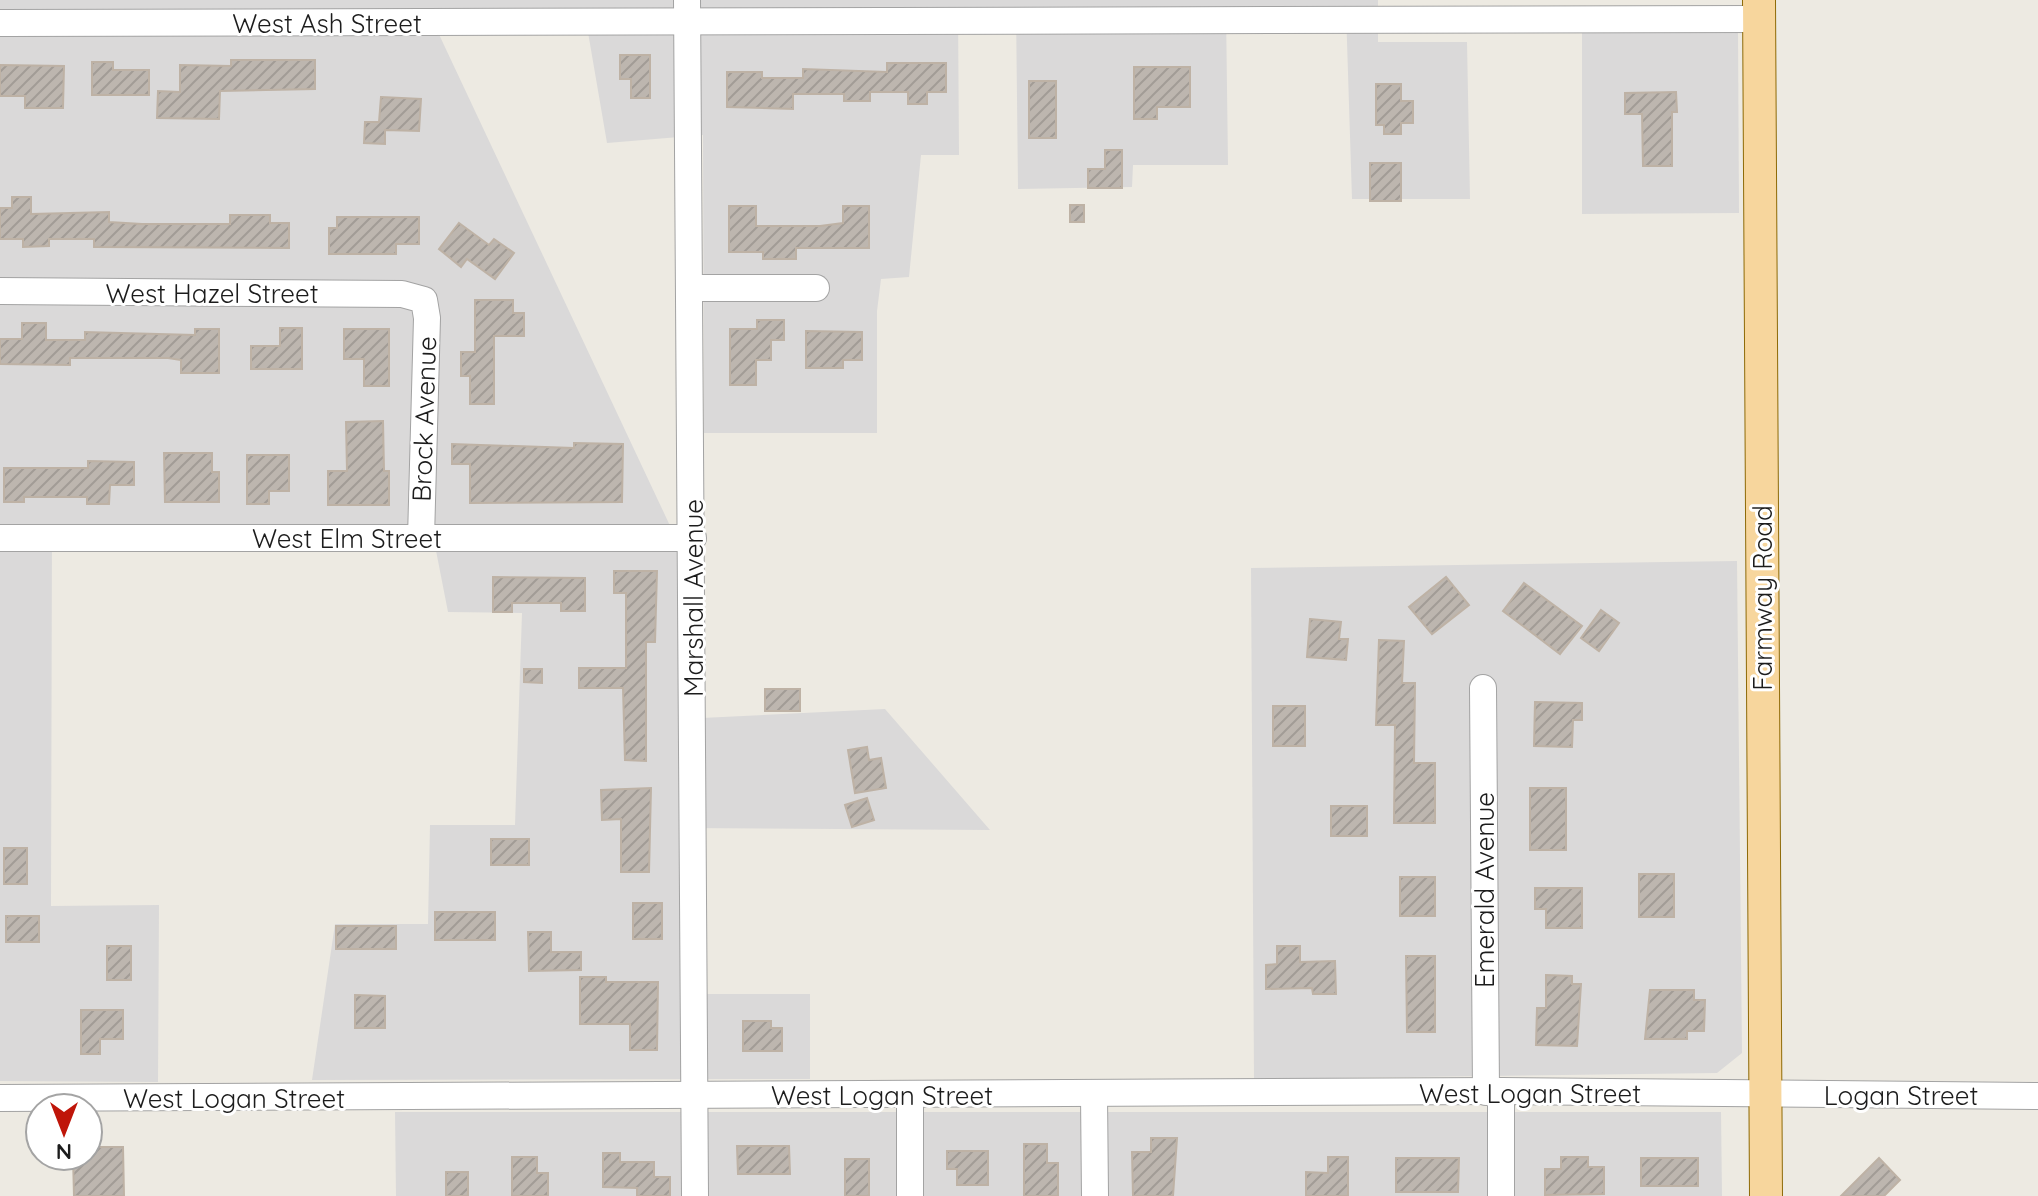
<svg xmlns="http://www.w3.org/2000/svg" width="2038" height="1196" font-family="Quicksand,sans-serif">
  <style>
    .residential { fill: #dad9d9 }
    .building { fill: url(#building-hatch); stroke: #beb2a5; stroke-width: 2 }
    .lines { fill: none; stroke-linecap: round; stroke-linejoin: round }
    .minor-casing { stroke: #a3a3a3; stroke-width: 28 }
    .major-casing { stroke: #8e6a07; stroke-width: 34 }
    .minor { stroke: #fff; stroke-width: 26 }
    .major { stroke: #f7d69d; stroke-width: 32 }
    .labels { text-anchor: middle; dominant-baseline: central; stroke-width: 6; stroke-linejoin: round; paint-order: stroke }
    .street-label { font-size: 26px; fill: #1c1c1c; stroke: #fff }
  </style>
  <defs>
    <pattern id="building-hatch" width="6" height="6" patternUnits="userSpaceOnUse" patternTransform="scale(2)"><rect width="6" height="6" fill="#bdb6af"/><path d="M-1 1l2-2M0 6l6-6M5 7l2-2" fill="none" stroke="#a29c96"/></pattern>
  </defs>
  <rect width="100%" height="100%" fill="#edeae2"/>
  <g class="residential">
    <polygon points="0,0 1378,0 1378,42 1467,42 1470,199 1352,199 1346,10 1226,11 1228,165 1133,165 1132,187 1018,189 1016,9 958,9 959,155 921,155 909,277 881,279 877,311 877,433 704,433 703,135 607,143 584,9 428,11 680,547 681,719 885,709 990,830 685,828 685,994 810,994 810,1079 312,1080 335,924 428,924 430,825 515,825 522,613 448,612 431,525 52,526 51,906 159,905 158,1082 0,1081"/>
    <polygon points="1738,31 1739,213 1582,214 1582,32"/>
    <polygon points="1737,561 1742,1053 1717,1073 1254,1079 1251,568"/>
    <polygon points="395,1112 1721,1112 1722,1196 396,1196"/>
  </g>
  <g class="building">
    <polygon points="620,55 650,55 650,98 631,98 631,79 620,79"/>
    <polygon points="231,60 315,60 315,89 220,91 219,119 157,118 158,91 180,92 180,65 231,66"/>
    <polygon points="92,62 113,62 113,70 149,70 149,95 92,95"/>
    <polygon points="887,63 946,63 946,92 927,92 927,104 908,104 908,92 870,92 870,101 844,101 844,94 793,94 793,109 727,107 727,72 762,72 762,78 803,78 803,69 887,72"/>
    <polygon points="0,65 64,66 63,108 25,108 25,96 0,96"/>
    <polygon points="1134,67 1190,67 1190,107 1157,107 1157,119 1134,119"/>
    <rect x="1029" y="81" width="27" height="57"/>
    <polygon points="1376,84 1401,84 1401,101 1413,101 1413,123 1401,123 1401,134 1384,134 1384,125 1376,125"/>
    <polygon points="1676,92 1677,112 1672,112 1672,166 1643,166 1642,114 1625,114 1625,93"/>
    <polygon points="381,97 421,99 419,131 385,130 385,144 364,143 365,122 379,122"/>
    <polygon points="1105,150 1122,150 1122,188 1088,188 1088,169 1105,169"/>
    <rect x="1370" y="163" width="31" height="38"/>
    <polygon points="12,197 31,197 31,214 109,212 109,222 142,224 230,224 230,215 270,215 270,223 289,223 289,248 94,247 94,239 49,239 49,246 23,247 23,239 0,239 0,208 12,208"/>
    <rect x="1070" y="205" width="14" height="17"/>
    <polygon points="729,206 756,206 756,226 820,226 843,223 843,206 869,206 869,248 796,248 796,259 763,259 763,252 729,252"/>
    <polygon points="337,217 419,217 419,244 396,244 396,254 329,254 329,228 337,228"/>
    <polygon points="459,223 489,245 494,239 514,253 495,279 467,259 461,267 439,249"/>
    <polygon points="475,300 513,300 513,313 524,313 524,336 494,336 494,404 470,404 470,376 461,376 461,352 475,352"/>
    <polygon points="757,320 784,320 784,340 771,340 771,360 756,360 756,385 730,385 730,329 757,329"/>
    <polygon points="22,323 46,323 46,340 85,340 85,332 195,335 195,329 219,329 219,373 181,373 181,360 168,358 70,358 70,365 0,364 0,339 22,339"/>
    <polygon points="280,328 302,328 302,369 251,369 251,346 280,346"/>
    <polygon points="344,329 389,329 389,386 364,386 364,359 344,359"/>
    <polygon points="806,331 862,332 862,360 843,360 843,368 806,368"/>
    <polygon points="383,421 384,471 389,471 389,505 328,505 328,471 347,471 346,422"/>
    <polygon points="574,443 623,444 622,502 470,503 470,464 452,464 452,444 574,448"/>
    <polygon points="164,453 212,453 212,472 219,472 219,502 165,502"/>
    <polygon points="247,455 289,455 289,491 269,491 269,504 247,504"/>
    <polygon points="88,461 134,462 134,485 110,485 109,504 87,504 87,497 24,497 24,502 4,502 4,468 88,468"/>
    <polygon points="614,571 657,571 655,642 646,642 646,761 625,760 623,688 579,688 579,668 626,668 626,593 614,593"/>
    <polygon points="493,577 585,578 585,611 561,611 561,603 512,603 512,612 493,612"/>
    <polygon points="1446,577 1469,605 1432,634 1409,607"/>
    <polygon points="1524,583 1582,626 1560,654 1503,611"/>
    <polygon points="1601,610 1619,623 1599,651 1581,638"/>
    <polygon points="1310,619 1341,622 1339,639 1348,639 1346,660 1307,657"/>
    <polygon points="1379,640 1404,641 1402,683 1415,683 1414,763 1435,763 1435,823 1394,823 1395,725 1376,725"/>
    <polygon points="524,669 542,669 542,683 524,682"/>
    <rect x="765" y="689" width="35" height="22"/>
    <polygon points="1535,702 1582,703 1582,720 1573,720 1572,747 1534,746"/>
    <rect x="1273" y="706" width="32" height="40"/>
    <polygon points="867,747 869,760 881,758 886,788 855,793 848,750"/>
    <polygon points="651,788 649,872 621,872 621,819 602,820 601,790"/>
    <rect x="1530" y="788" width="36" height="62"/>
    <polygon points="867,798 874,820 852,827 845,805"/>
    <rect x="1331" y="806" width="36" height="30"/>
    <rect x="491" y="839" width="38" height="26"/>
    <rect x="4" y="848" width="23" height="36"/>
    <rect x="1639" y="874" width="35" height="43"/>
    <rect x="1400" y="877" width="35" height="39"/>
    <polygon points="1535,888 1582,888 1582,928 1546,928 1546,909 1535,909"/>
    <rect x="633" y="903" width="29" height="36"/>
    <rect x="435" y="912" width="60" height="28"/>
    <rect x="6" y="916" width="33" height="26"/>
    <rect x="336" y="926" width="60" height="23"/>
    <polygon points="528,932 551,932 551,952 581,952 581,970 529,971"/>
    <rect x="107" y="946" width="24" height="34"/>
    <polygon points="1277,946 1300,946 1300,962 1335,961 1336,994 1313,994 1312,988 1266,989 1266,965 1277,964"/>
    <polygon points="1406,956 1435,956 1435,1032 1407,1032"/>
    <polygon points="1546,975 1572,976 1572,984 1581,984 1577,1046 1536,1045 1537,1008 1546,1008"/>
    <polygon points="580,977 606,977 606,982 658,982 657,1050 630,1050 630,1024 580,1024"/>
    <polygon points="1650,990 1694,990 1694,1000 1705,1000 1704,1031 1687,1031 1687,1039 1645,1039"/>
    <polygon points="355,995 385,996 385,1028 355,1028"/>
    <polygon points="81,1010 123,1010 123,1039 100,1039 100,1054 81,1054"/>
    <polygon points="743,1021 771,1021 771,1028 782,1028 782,1051 743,1051"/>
    <polygon points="1151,1138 1177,1138 1173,1196 1133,1196 1132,1152 1151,1152"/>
    <polygon points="1024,1144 1047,1144 1047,1163 1058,1163 1058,1196 1024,1196"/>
    <polygon points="737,1146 789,1146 790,1174 738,1174"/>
    <polygon points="94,1147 123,1147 124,1196 74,1196 73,1157 94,1156"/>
    <polygon points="947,1151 988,1151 988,1185 957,1185 957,1169 947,1169"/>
    <polygon points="603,1153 620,1153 620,1162 654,1162 654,1177 670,1177 670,1196 637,1196 637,1188 603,1187"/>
    <polygon points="512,1157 537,1157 537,1173 548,1173 548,1196 512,1196"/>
    <polygon points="1328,1157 1348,1157 1348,1196 1306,1196 1306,1172 1328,1173"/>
    <polygon points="1561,1157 1588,1157 1588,1167 1604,1167 1604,1194 1545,1195 1545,1169 1561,1169"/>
    <polygon points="1396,1158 1459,1158 1458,1192 1396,1192"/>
    <rect x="1641" y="1158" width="57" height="28"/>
    <polygon points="1879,1158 1900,1180 1884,1196 1841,1196"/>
    <rect x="845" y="1159" width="24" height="37"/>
    <rect x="446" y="1172" width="22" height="24"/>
  </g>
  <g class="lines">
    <g class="minor-casing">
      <g id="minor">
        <polyline points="687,0 695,1196"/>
        <polyline points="0,23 1759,19"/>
        <polyline points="690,288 816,288"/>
        <polyline points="0,291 402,294 424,300 427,318 421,538"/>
        <polyline points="0,538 693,538"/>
        <polyline points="1483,688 1486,1092"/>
        <polyline points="1501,1091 1501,1196"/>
        <polyline points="1094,1095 1095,1196"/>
        <polyline points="910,1096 910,1196"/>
        <polyline points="0,1098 1501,1091 2038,1096"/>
      </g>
    </g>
    <g class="major-casing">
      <polyline id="major" points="1759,0 1766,1196"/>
    </g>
    <use href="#minor" class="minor"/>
    <use href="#major" class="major"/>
  </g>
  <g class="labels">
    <g class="street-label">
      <text x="327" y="23">West Ash Street</text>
      <text x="212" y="293">West Hazel Street</text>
      <text transform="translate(424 419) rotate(-88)">Brock Avenue</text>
      <text x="347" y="538">West Elm Street</text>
      <text transform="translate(693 598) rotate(-90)">Marshall Avenue</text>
      <text transform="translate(1762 598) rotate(-90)">Farmway Road</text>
      <text transform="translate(1484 890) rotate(-90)">Emerald Avenue</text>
      <text x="1530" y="1093">West Logan Street</text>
      <text x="882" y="1095">West Logan Street</text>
      <text x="1901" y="1095">Logan Street</text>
      <text x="234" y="1098">West Logan Street</text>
    </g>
  </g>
  <g transform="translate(64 1132) rotate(180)"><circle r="38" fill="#ffffff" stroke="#a4a4a4" stroke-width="2"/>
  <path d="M0-6L14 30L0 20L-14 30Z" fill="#bf1509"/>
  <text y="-12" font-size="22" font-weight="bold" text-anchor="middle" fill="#1c1c1c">N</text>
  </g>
</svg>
